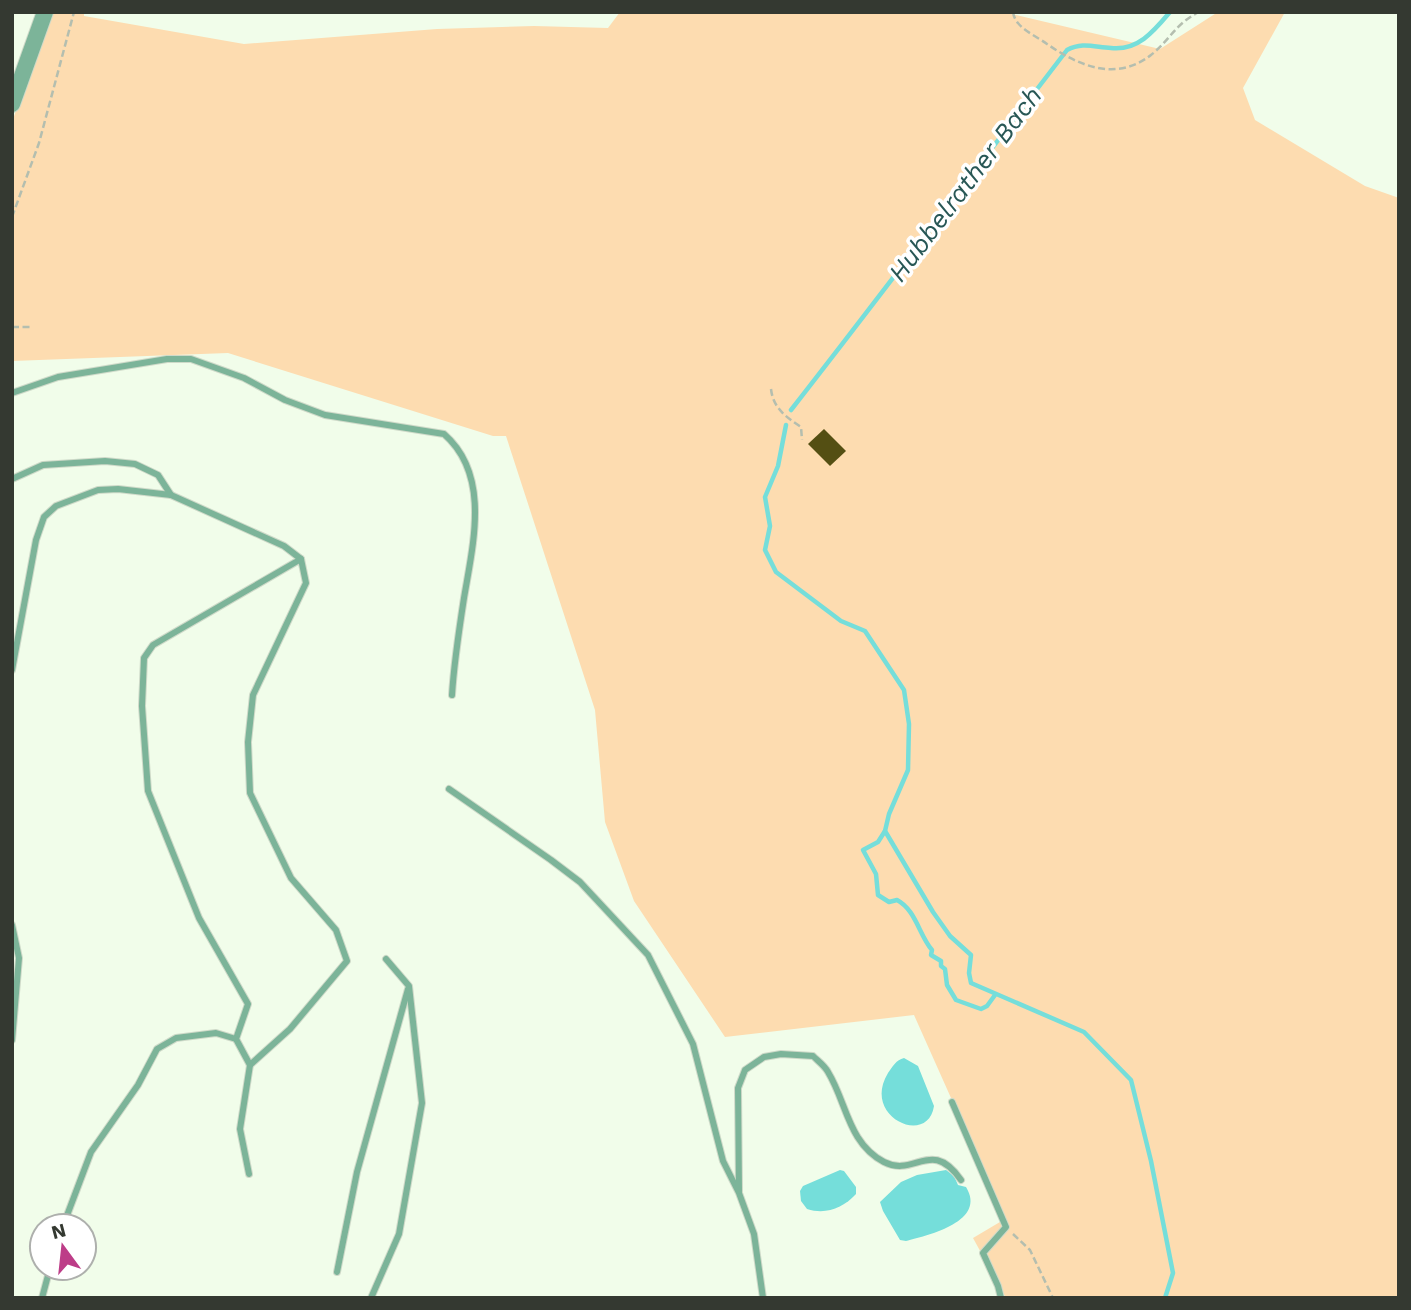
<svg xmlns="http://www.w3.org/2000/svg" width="1411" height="1310" font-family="'Work Sans',sans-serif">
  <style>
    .green { fill: #fddcb0 }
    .water { fill: #75deda }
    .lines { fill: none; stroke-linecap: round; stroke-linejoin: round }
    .stream { stroke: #75deda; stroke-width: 4.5 }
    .building { fill: #544f13 }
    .service-casing { stroke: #cfdac9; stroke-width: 8 }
    .tertiary-casing { stroke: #cfdac9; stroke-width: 18 }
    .path { stroke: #b4beaf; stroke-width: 2.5; stroke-dasharray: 7 3.5; stroke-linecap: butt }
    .service { stroke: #7cb499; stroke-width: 6 }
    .tertiary { stroke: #7cb499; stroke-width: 16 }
    .labels { text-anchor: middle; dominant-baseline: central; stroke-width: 7; stroke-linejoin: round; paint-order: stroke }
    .water-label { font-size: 26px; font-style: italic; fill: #285755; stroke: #fff }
  </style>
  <rect width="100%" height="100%" fill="#f1fdea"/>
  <polygon class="green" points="51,12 84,12 84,16 244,44 437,29 534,26 608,28 620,12 1003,12 1160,49 1218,12 1285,12 1243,88 1255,120 1365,186 1399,198 1399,1298 1006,1298 973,1238 1005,1219 914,1015 725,1037 634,901 605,822 595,710 506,436 493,436 228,353 12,361 12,122"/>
  <g class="water">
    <path d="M904 1058 918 1066 934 1106C928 1147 861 1117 888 1073 893 1066 896 1060 904 1058Z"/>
    <path d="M840 1170 844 1171 856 1187V1194C843 1208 826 1215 807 1209L801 1201 800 1191 803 1186Z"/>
    <path d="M946 1170 954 1176 958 1185 966 1187C987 1221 930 1235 906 1241L900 1240 883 1211 880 1202 901 1182 917 1175Z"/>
  </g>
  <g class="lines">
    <g class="stream">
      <path d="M791 410C884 291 975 170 1067 50 1082 42 1094 47 1111 48 1138 51 1154 31 1170 12"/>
      <polyline points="786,425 778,466 765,497 770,526 765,550 776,572 841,621 865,631 904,690 909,724 908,770 889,814 885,831 933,912 950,936 971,955 969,973 971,983 1084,1032 1131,1080 1151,1161 1173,1273 1165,1298"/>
      <path d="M885 831 878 842 863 850 876 874 878 895 889 902 897 900C916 910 919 935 932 950L931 955 941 961V966L945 969 947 985 956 1000 981 1009 987 1006 995 995"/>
    </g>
  </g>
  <polygon class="building" points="824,429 846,451 830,466 808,444"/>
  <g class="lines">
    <g class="service-casing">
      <g id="service">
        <path d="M12 393 58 377 167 359H191L244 378 285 400 325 415 444 434C491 475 473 544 464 598 459 630 454 662 452 695"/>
        <polyline points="12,479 43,465 105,461 135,464 158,475 171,495 284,546 301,559 306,583 253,695 248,742 250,793 291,878 336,930 347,961 290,1029 250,1065"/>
        <polyline points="12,670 36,540 44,517 56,506 98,490 118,489 171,495"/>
        <polyline points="449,789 551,860 580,882 648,955 693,1044 723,1161 739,1193 754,1234 763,1298"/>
        <polyline points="12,925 19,958 12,1040"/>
        <polyline points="952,1102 1006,1227 983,1253 998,1286 1001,1298"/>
        <polyline points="249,1174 240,1129 250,1065 236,1039 248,1004 199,918 148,791 142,706 144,658 153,645 301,559"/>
        <path d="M739 1191 738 1088 745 1070 764 1057 781 1054 813 1056C818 1061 825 1066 828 1072 847 1103 848 1143 884 1162 915 1178 931 1137 961 1180"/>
        <polyline points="63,1226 91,1152 138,1085 157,1049 176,1038 216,1033 236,1039"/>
        <polyline points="337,1272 357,1172 408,989"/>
        <polyline points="42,1298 50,1268"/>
        <polyline points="371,1298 399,1234 422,1103 409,986 386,959"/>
      </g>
    </g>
    <g class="tertiary-casing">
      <polyline id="tertiary" points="12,104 45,12"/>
    </g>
    <g class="path">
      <path d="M1013 12C1015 28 1035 35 1047 44 1079 66 1116 82 1151 55 1170 40 1175 24 1199 12"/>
      <polyline points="12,217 39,143 74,12"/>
      <polyline points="12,327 33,327"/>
      <path d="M771 389C773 408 786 417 801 427L802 440"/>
      <polyline points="1013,1234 1030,1250 1053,1298"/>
    </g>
    <use href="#service" class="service"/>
    <use href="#tertiary" class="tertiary"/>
  </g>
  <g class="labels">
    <g class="water-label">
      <text transform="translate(965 184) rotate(-53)">Hubbelrather Bach</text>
    </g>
  </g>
  <rect width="1411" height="1310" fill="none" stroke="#343931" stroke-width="28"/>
  <g transform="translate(63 1247) rotate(345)"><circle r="33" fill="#ffffff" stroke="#aeb0ad" stroke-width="2"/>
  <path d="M0-5L12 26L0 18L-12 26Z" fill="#bd3d88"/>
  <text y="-10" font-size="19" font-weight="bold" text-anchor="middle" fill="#343931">N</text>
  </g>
</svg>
